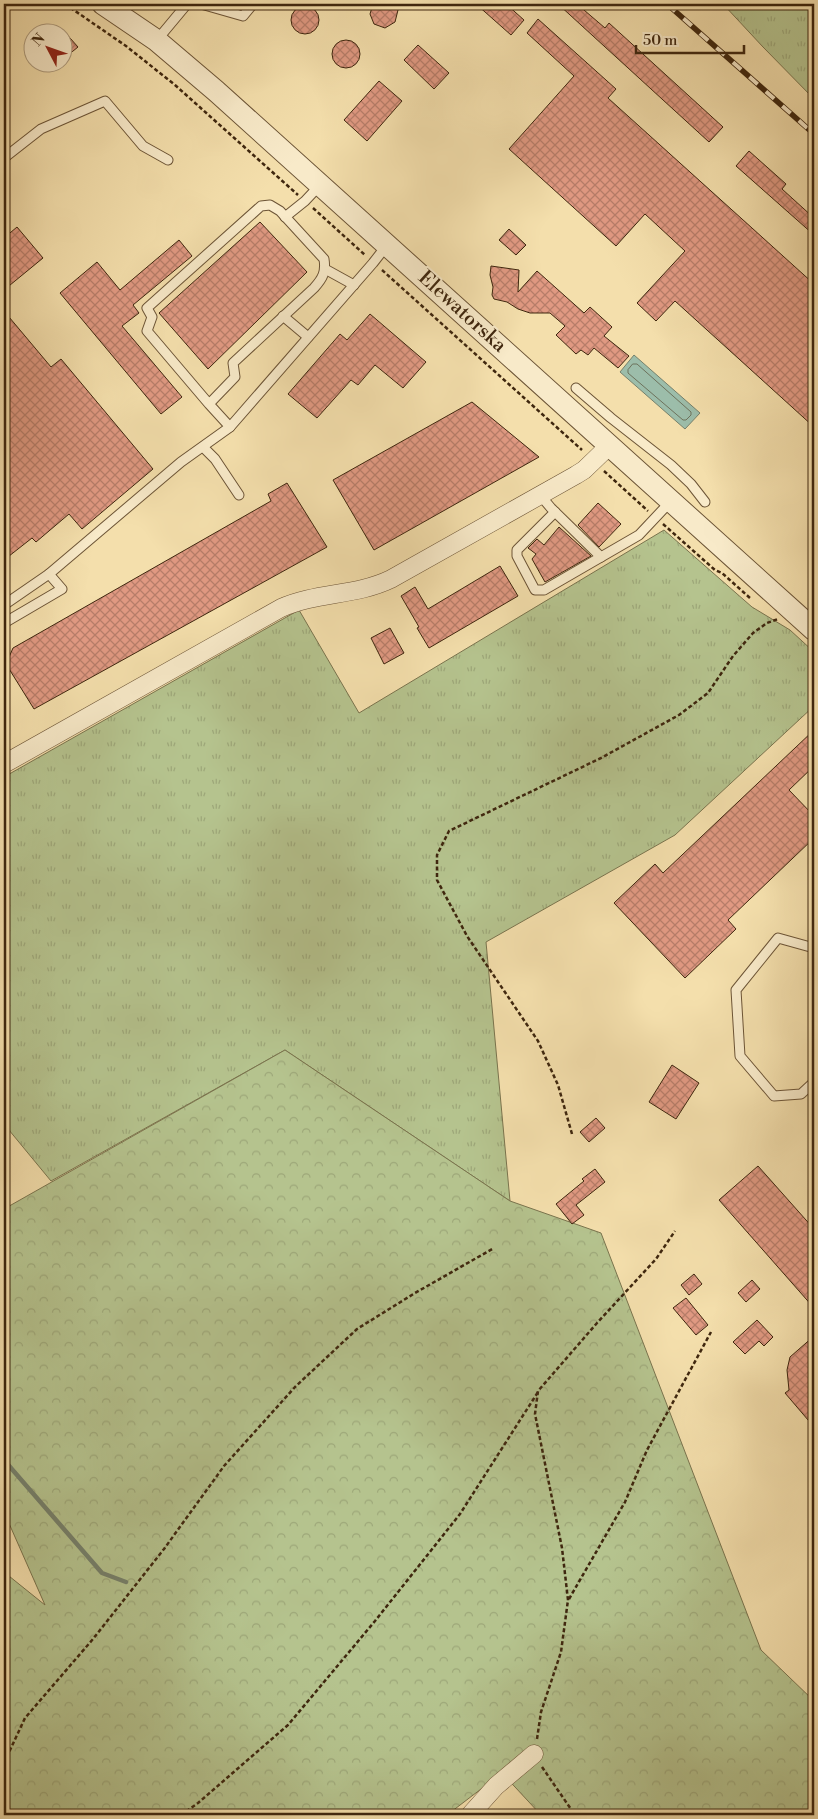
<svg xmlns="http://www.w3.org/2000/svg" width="818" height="1819" font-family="'Libre Bodoni',serif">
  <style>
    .grass { fill: url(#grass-tufts); stroke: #7a744e }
    .forest { fill: url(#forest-crowns); stroke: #7a744e }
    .water { fill: #9cbdaa; stroke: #76816c }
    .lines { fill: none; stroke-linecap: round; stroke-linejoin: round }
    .shore { stroke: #6d725c; stroke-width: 1 }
    .stream { stroke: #76816c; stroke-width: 4.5 }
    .building { fill: url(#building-cross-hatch); stroke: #3e260e }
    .service-casing { stroke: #6c5436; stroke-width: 11 }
    .minor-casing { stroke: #6c5436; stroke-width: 19 }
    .tertiary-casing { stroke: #6c5436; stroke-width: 23 }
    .path { stroke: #3e260e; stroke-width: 2.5; stroke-dasharray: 4 2.5; stroke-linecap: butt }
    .service { stroke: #f8eac9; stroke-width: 9 }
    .minor { stroke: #f8eac9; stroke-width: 18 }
    .tertiary { stroke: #f8eac9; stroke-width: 21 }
    .rail-casing { stroke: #3e260e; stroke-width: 5.5 }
    .rail { stroke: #f8eac9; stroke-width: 4; stroke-dasharray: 11; stroke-linecap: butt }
    .labels { text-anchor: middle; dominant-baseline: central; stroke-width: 4; stroke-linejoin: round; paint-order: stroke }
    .street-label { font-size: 20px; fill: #3e260e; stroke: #f8eac9 }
  </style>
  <defs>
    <pattern id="grass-tufts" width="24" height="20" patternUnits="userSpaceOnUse" patternTransform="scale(1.25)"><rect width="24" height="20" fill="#b5c38e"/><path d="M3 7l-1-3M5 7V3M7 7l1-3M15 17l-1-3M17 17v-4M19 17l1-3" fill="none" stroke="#9da779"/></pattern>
    <pattern id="forest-crowns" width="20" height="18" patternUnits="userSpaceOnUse" patternTransform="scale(1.25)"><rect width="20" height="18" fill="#b5c38e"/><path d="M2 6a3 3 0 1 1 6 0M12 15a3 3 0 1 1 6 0" fill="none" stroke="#9da779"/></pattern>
    <pattern id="building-cross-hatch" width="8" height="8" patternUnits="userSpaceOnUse" patternTransform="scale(1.25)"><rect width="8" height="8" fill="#e09982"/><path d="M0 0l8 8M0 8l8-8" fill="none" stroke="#b77d69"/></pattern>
  </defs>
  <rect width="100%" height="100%" fill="#f4dfac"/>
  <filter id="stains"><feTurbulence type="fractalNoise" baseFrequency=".004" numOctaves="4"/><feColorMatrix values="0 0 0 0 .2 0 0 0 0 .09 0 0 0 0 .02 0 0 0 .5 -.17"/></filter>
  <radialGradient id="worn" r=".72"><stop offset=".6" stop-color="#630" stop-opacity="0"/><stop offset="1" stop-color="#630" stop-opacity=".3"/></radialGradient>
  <g class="grass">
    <polygon points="723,4 814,4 814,99 763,47"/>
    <polygon points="664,530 752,607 790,630 814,652 814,706 675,835 486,942 510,1201 285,1050 51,1181 4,1124 4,777 299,610 359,713"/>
  </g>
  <polygon class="forest" points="285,1050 510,1201 601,1233 761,1650 814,1701 814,1815 541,1815 502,1773 447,1815 4,1815 4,1572 45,1605 4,1512 4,1209"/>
  <polygon class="water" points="634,355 700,413 685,429 620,372"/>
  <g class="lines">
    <polygon class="shore" points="633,364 637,364 691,412 691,415 686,420 683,420 628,373 628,370"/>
    <polyline class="stream" points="4,1460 102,1573 126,1582"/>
  </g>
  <g class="building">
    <polygon points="373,4 395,4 398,10 395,22 385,28 374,24 370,14"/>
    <polygon points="476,4 506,4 524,20 511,35"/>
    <polygon points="558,4 577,4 605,28 609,23 723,127 709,142"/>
    <circle cx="305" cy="20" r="14"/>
    <polygon points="538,19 616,89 608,98 814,284 814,427 675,301 656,321 637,303 685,251 645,214 616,246 509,149 574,76 527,33"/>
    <polygon points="62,29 78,47 62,60"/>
    <circle cx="346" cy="54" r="14"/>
    <polygon points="418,45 449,73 434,89 404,60"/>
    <polygon points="379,81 402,101 367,141 344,120"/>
    <polygon points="749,151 786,184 782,189 814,218 814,235 736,166"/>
    <polygon points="260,222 307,272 208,369 159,313"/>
    <polygon points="17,227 43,258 4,290 4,238"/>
    <polygon points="509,229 526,245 516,255 499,240"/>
    <polygon points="179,240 192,256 133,305 139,313 122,326 182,397 161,414 60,293 97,262 120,290"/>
    <polygon points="491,266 519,270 518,292 537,271 584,313 590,307 612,327 604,336 629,356 618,368 594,348 588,355 581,350 576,354 556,335 565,326 550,313 530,313 518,309 507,302 494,299 492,295 493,287 490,275"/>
    <polygon points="4,311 51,367 61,359 153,469 82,529 69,514 36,542 32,538 4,560"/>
    <polygon points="370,314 426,362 403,388 375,365 358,385 351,380 317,418 288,394 340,334 347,340"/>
    <polygon points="472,402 539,457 374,550 333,480"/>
    <polygon points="287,483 327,547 34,709 6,664 13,648 271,501 268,494"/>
    <polygon points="598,503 621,524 599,547 578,525"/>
    <polygon points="559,527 591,556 545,582 532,559 536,554 528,548 537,539 544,545"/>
    <polygon points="500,566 518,596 429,648 417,628 419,627 401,596 415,587 428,609"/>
    <polygon points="390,628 404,653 384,664 371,638"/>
    <polygon points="814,730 814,766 789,790 814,816 814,838 728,920 736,929 685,978 614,903 655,864 663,873"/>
    <polygon points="672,1065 699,1083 676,1119 649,1102"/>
    <polygon points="596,1118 605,1128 589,1142 580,1132"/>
    <polygon points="758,1166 814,1229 814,1308 719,1200"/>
    <polygon points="595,1169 605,1182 576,1205 584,1215 572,1224 556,1204 584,1181 582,1179"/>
    <polygon points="694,1274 702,1284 689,1295 681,1285"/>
    <polygon points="752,1280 760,1289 746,1302 738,1293"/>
    <polygon points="686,1298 708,1325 696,1335 673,1308"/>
    <polygon points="757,1320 773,1337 764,1346 759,1341 745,1354 733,1342"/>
    <polygon points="814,1336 814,1427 785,1393 789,1390 787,1370 790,1357"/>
  </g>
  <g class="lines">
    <g class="service-casing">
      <g id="service">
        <polyline points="4,4 5,4"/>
        <polyline points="201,4 243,16 253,4"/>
        <polyline points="157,40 187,4"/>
        <polyline points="4,158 41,129 105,101 143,146 168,160"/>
        <polyline points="285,217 305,201 320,185"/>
        <polyline points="325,269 354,285"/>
        <polyline points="283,316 308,337"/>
        <polyline points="576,388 611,418 671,465 691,484 705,502"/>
        <path d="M209 404 147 331 152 317 147 308 261 206 270 205 280 211 324 259C326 272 323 278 314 288L233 363 235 377 209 404 230 427"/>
        <polyline points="203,447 215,459 239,495"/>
        <polyline points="540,495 551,508 601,557 639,535 671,501"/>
        <polyline points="555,512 517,550 517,556 535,590 544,590 601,557"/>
        <polyline points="4,605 49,574 181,462 230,427 373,263 387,245"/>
        <polyline points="4,623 62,589 49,574"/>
        <polyline points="814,948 778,938 736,990 740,1056 774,1096 801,1094 814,1082"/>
      </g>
    </g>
    <g class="minor-casing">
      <g id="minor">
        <path d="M4 764 281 608C317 592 356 596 391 579L576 475 584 470 610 445"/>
        <polyline points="470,1815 496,1786 534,1754"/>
      </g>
    </g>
    <g class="tertiary-casing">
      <polyline id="tertiary" points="103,4 156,40 216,91 814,630"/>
    </g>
    <g class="path">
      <polyline points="65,4 126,46 175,85 298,195"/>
      <polyline points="313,208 365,255"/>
      <polyline points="382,270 582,450"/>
      <polyline points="604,471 648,511"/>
      <polyline points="663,524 715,570 722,573 750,598"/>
      <polyline points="572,1134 558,1085 538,1041 467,936 437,880 437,855 449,831 601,758 679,715 708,693 733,656 753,633 767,623 778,619"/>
      <polyline points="569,1599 625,1502 647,1450 711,1332"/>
      <polyline points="537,1739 541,1712 561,1652 568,1600 562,1548 535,1414 538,1391 597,1323 656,1259 675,1231"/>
      <polyline points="4,1763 25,1718 93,1639 164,1549 224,1466 295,1387 357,1329 415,1293 494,1248"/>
      <polyline points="542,1767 575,1815"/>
      <polyline points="181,1815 198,1803 288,1725 375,1621 460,1514 538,1392"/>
    </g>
    <use href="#service" class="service"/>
    <use href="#minor" class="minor"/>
    <use href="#tertiary" class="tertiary"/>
    <g class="rail-casing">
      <polyline id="rail" points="667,4 814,134"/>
    </g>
    <use href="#rail" class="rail"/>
  </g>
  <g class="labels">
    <g class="street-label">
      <text transform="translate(462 312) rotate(42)">Elewatorska</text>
    </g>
  </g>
  <rect width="818" height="1819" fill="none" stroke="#f4dfac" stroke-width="20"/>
  <rect x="5" y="5" width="808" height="1809" fill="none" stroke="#3e260e" stroke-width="2.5"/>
  <rect x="10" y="10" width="798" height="1799" fill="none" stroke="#3e260e"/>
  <g transform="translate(48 48) rotate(311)"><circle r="24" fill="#f8eac9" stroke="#ae9c7e"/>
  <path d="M0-4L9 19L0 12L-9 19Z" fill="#8f2418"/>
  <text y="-8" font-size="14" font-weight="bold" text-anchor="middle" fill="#3e260e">N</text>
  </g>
  <path d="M636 45v8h108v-8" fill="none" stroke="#3e260e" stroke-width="2.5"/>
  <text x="643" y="45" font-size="15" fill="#3e260e" stroke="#f8eac9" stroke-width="4" paint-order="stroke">50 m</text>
  <rect width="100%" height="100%" filter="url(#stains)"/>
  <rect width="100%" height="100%" fill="url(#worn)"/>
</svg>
